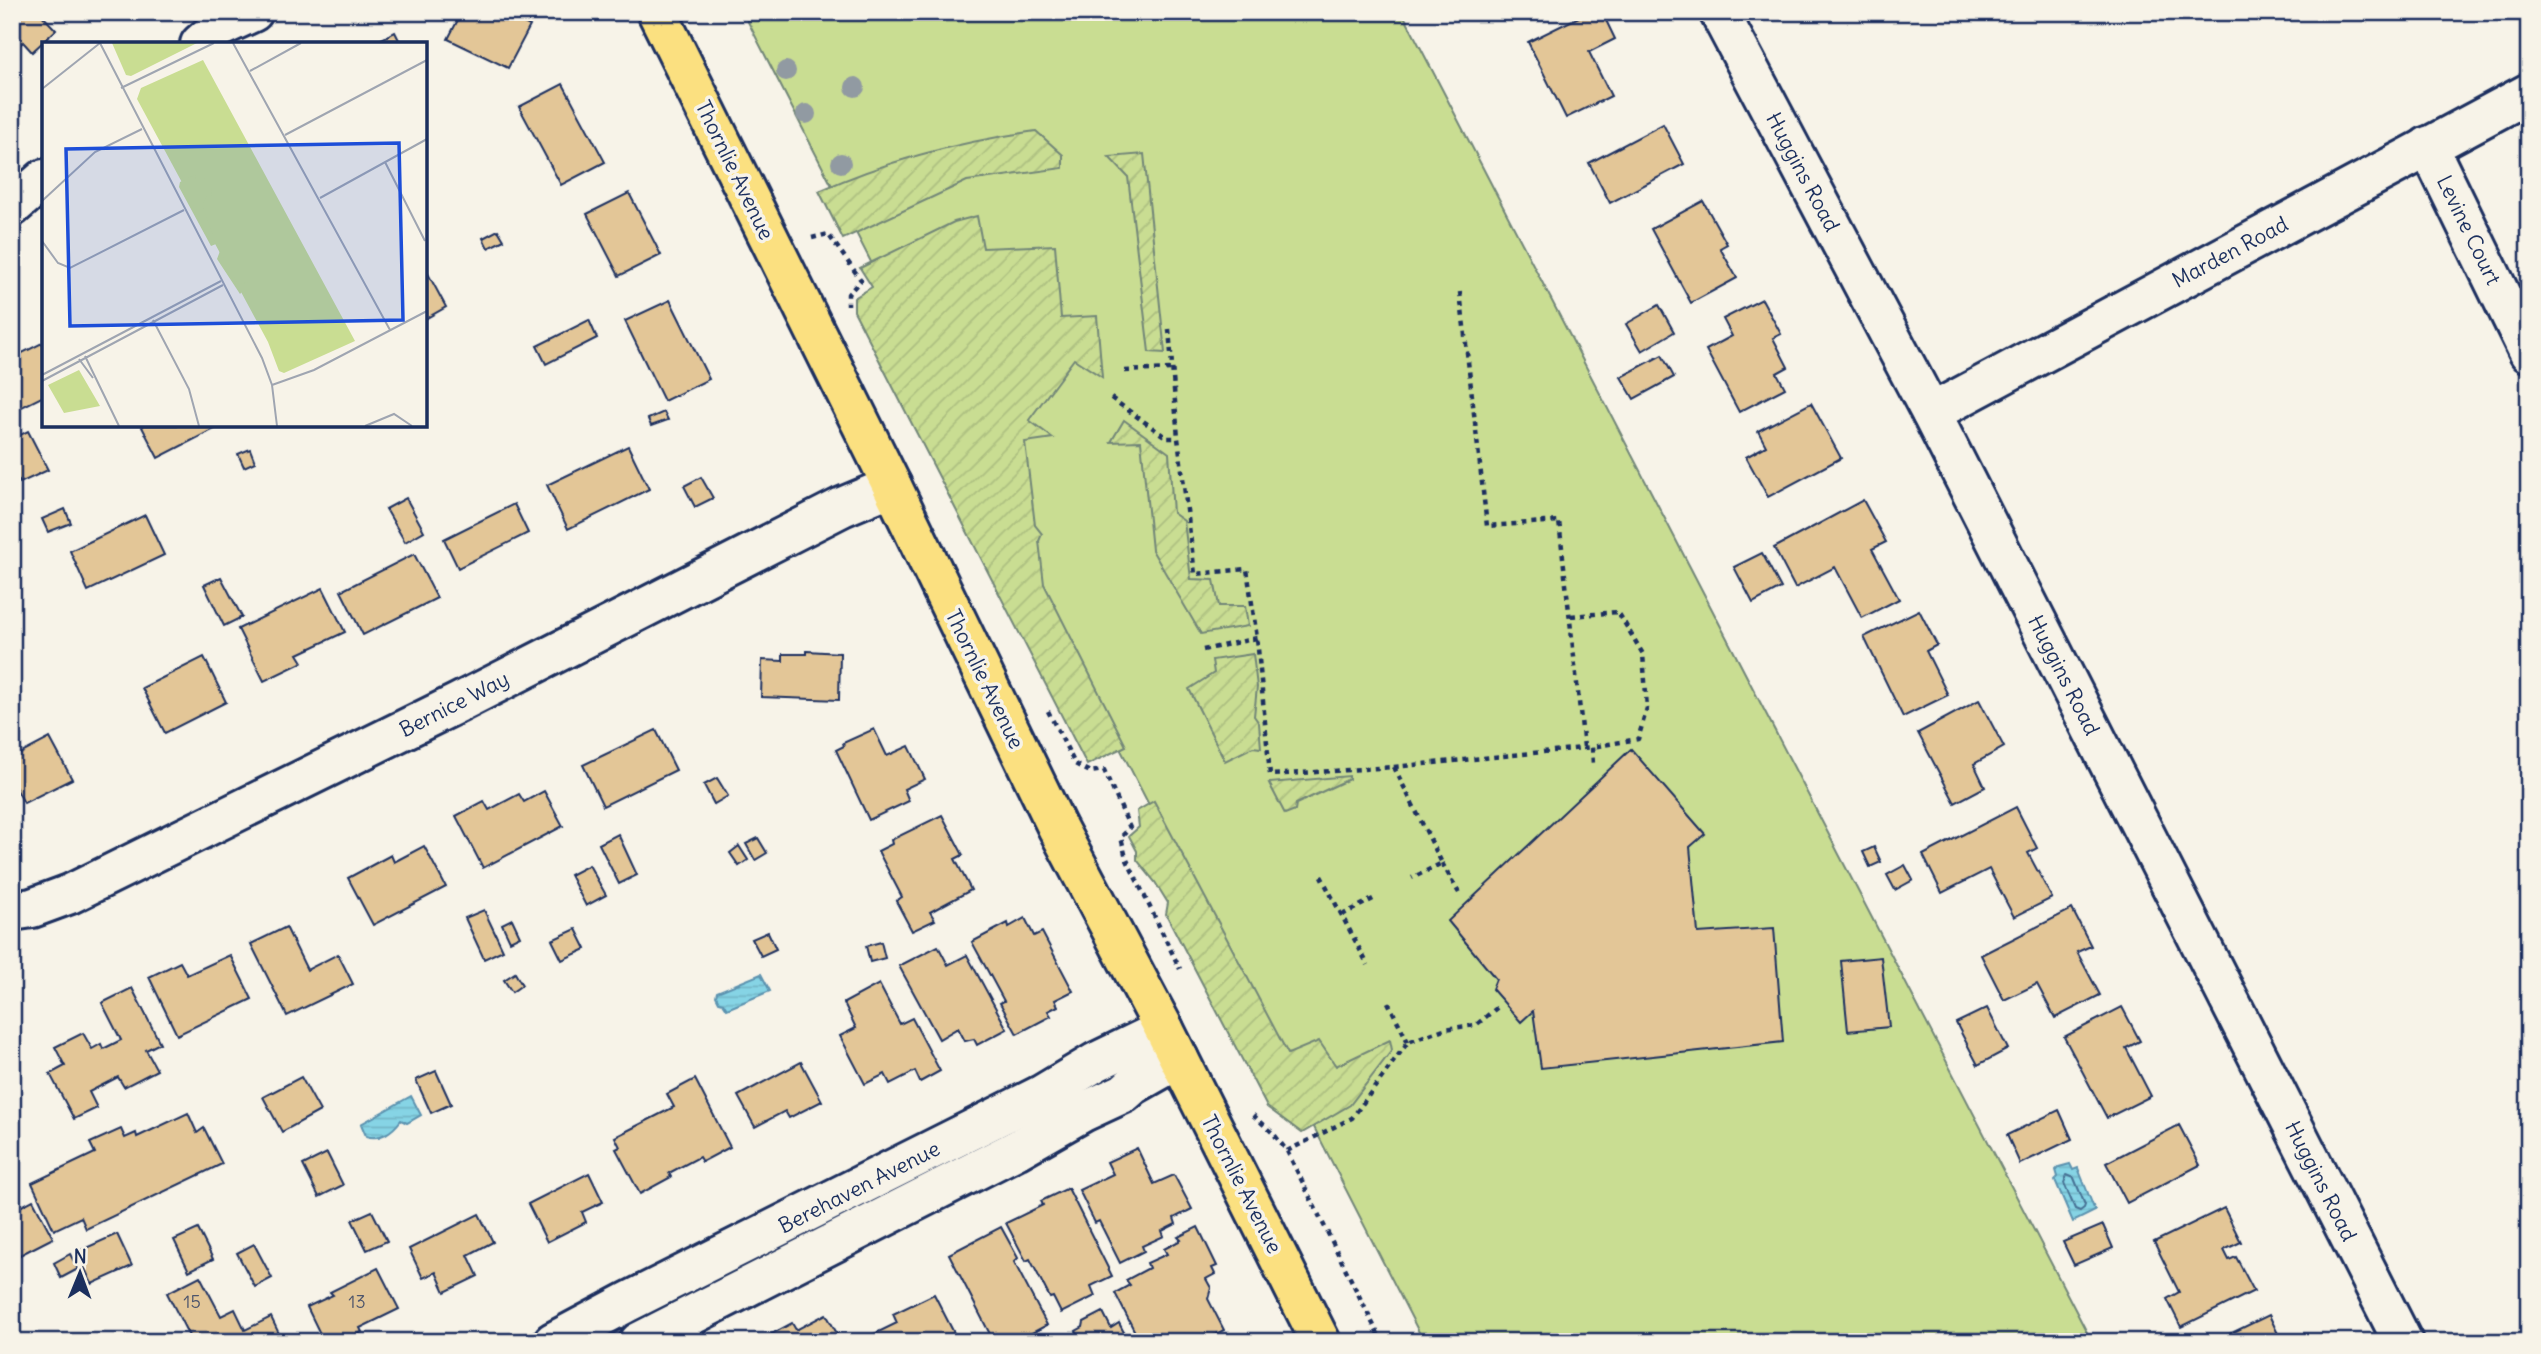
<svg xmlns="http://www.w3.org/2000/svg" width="2541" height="1354" font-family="Delius,sans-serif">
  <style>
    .park { fill: #c9dd92; stroke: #728678; stroke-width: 2 }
    .garden { fill: url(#garden-furrows); stroke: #728678; stroke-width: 2 }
    .water { fill: url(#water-rules); stroke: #5b92af; stroke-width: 2 }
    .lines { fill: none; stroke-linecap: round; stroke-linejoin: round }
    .shore { stroke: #467194; stroke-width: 2 }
    .building { fill: #e3c697; stroke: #1b2f5e; stroke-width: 2 }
    .minor-casing { stroke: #1b2f5e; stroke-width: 44 }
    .major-casing { stroke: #1b2f5e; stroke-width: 44 }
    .path { stroke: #1b2f5e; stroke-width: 4.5; stroke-dasharray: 5 5; stroke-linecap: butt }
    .minor { stroke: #f7f3e8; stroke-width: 38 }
    .major { stroke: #fbe080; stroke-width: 38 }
    .tree { fill: #919aa2 }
    .labels { text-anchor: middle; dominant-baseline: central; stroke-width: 7; stroke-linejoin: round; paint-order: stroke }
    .number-label { font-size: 18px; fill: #4d556c }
    .street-label { font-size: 21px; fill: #1b2f5e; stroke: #f7f3e8 }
    .inset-road { fill: none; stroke: #9fa5b1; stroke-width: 2 }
    .view { fill: #1d4ed8; fill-opacity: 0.15; stroke: #1d4ed8; stroke-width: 3.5 }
    .inset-edge { fill: none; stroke: #1b2f5e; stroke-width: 3.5 }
  </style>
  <defs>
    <pattern id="garden-furrows" width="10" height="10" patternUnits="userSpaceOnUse" patternTransform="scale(1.75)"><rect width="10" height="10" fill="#c9dd92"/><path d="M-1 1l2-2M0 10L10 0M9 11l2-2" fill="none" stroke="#acbe80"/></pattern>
    <pattern id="water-rules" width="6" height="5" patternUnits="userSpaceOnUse" patternTransform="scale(1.75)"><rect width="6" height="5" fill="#86d4e5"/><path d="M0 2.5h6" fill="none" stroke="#73b6c7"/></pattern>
  </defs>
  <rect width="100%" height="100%" fill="#f7f3e8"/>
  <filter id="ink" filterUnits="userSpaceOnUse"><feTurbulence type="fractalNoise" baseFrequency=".0143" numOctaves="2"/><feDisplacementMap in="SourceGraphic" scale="14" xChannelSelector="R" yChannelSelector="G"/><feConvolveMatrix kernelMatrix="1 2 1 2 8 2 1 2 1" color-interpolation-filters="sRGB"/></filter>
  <g filter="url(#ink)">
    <polygon class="park" points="743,12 1402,12 2092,1342 1424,1342"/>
    <g class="garden">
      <path d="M1036 131 1063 155V168L967 181 843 239 819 191C888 160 962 141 1036 131Z"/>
      <polygon points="1144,154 1165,353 1149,352 1128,177 1109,157"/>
      <polygon points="977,216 983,248 1055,245 1061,318 1097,316 1102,377 1074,359 1029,420 1053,438 1025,442 1035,525 1042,534 1039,541 1044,584 1126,746 1087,765 854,311 854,298 872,287 860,268 954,222"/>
      <polygon points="1124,420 1169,453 1173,513 1184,521 1191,579 1214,580 1219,606 1245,606 1248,626 1201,634 1152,550 1141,441 1111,442"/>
      <polygon points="1253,654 1257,687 1254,716 1259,723 1261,748 1253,747 1225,761 1189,689 1214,673 1212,660"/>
      <polygon points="1349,776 1349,779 1296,804 1295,810 1285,814 1269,783"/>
      <polygon points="1154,801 1288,1054 1319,1041 1336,1066 1390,1040 1392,1050 1350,1105 1302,1133 1267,1107 1166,914 1168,903 1155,882 1137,860 1137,851 1129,836 1139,827 1137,811"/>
    </g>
    <g class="water">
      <polygon points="761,974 770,991 727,1009 723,1003 719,1002 716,996 717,992"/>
      <path d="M411 1096 421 1115 407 1123 401 1120C393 1131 380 1141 366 1136L361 1124Z"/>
      <polygon points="2070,1164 2073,1170 2078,1168 2095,1211 2073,1222 2055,1180 2058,1177 2056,1170 2059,1167"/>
    </g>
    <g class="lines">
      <polygon class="shore" points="2067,1175 2074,1178 2085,1205 2084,1208 2080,1211 2075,1209 2064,1183"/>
    </g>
    <g class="building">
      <polygon points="12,12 39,12 56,30 32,52 23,42 12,52"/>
      <polygon points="462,12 502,12 530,26 508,68 448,39"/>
      <polygon points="1589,12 1602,12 1615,39 1589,52 1611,96 1566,118 1528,42"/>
      <polygon points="395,32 401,44 372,44"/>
      <polygon points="563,84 605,162 561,185 519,107"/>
      <polygon points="1663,124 1684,164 1610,203 1589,163"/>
      <polygon points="629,193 661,255 619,276 587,214"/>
      <polygon points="1703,201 1727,244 1720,248 1737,278 1691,303 1651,229"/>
      <polygon points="498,230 504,240 488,248 483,238"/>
      <polygon points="425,268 446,307 425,319"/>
      <polygon points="1762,299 1781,334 1773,338 1788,367 1777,373 1785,388 1739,412 1706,350 1732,336 1723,319"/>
      <polygon points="670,300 709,379 664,401 625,321"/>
      <polygon points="1659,305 1674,332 1642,351 1626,324"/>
      <polygon points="589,320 597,338 546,364 537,346"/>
      <polygon points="44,342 44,396 12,412 12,358"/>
      <polygon points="1662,355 1674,377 1634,399 1621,377"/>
      <polygon points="1811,403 1841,458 1768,497 1746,457 1766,446 1758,431"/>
      <polygon points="664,412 668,420 651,426 648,419"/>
      <polygon points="144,425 222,425 158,458 142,427"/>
      <polygon points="28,431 48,470 20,483 12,468 12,439"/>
      <polygon points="628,446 649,489 568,529 547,485"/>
      <polygon points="250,449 255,462 244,467 238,454"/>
      <polygon points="701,477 713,498 695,507 684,486"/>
      <polygon points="406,498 424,531 405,542 386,509"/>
      <polygon points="1863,500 1886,542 1872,549 1899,599 1862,618 1835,567 1795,588 1774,548"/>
      <polygon points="514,504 528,533 458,568 444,539"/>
      <polygon points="65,509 71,523 48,532 42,519"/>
      <polygon points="145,515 164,555 88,591 70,551"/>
      <polygon points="1762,553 1781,588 1753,603 1734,567"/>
      <polygon points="414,554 437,598 363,635 341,591"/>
      <polygon points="221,577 242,617 224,626 204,585"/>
      <polygon points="323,588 345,632 298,654 303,662 264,681 238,629"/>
      <polygon points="1919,610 1937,645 1926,651 1948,695 1903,717 1864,637"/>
      <polygon points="807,651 840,653 839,700 761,697 762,660 783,661 783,654 807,654"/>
      <polygon points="204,657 226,702 165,733 142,688"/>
      <polygon points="1979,700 2004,747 1974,764 1985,787 1955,803 1918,733"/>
      <polygon points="874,729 887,756 909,746 925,779 904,789 909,801 869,820 836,750 844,746 843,743"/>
      <polygon points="656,730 676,770 603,806 583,765"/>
      <polygon points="50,738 72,779 24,803 12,781 12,758"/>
      <polygon points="1631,749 1705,834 1690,847 1698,933 1774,928 1783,1042 1541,1068 1533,1011 1521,1022 1492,989 1496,979 1448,921"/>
      <polygon points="717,778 728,796 714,804 704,785"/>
      <polygon points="544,791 563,826 483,868 456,816 484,801 489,810 519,794 524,802"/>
      <polygon points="2016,807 2037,848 2028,853 2052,898 2014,917 1989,869 1942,893 1923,855"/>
      <polygon points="942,815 963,855 955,859 971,890 930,912 935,920 912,931 896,901 902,897 878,851 892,844 891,840"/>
      <polygon points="618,834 637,875 619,884 599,844"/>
      <polygon points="758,838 767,853 755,860 746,844"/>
      <polygon points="424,846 446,887 373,925 348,878 391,855 394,862"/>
      <polygon points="739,846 748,860 739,866 730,853"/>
      <polygon points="1874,847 1881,862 1870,867 1863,852"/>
      <polygon points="589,865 606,895 586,906 570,875"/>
      <polygon points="1905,865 1913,880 1895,890 1887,875"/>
      <polygon points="2072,909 2091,946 2077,952 2100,995 2055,1018 2037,984 2004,1000 1981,955"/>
      <polygon points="484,910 503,950 484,959 465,918"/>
      <polygon points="1025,918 1034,936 1042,932 1073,991 1055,1000 1058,1006 1048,1011 1051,1016 1017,1034 1000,1003 1004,1001 972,942 1008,923 1009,927"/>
      <polygon points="512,919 520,936 510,941 502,924"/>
      <polygon points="286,927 307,970 338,954 353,984 287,1016 251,944"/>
      <polygon points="576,929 586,949 562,960 552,940"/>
      <polygon points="768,932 776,949 761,956 752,939"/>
      <polygon points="881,942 885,958 870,962 866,946"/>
      <polygon points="938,946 948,965 967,955 1007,1029 977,1045 974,1039 965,1041 958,1028 939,1039 899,966"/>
      <polygon points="230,955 252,999 177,1035 149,977 180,962 187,975"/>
      <polygon points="1881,957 1889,1027 1848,1031 1841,961"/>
      <polygon points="515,973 522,985 512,992 504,980"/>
      <polygon points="879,984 900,1024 912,1018 940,1071 920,1082 915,1071 890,1084 885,1074 865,1084 840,1036 856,1028 844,1003"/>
      <polygon points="132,988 160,1043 146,1050 157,1070 124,1087 118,1077 89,1092 97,1108 74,1119 50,1074 65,1066 55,1047 83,1033 92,1049 101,1044 103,1049 121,1040 102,1003"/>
      <polygon points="2122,1007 2140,1041 2126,1048 2151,1096 2107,1118 2064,1037"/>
      <polygon points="1987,1008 2008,1049 1978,1065 1956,1023"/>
      <polygon points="801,1062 822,1101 789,1118 785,1111 755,1127 738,1096"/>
      <polygon points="436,1071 451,1104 431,1113 416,1080"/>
      <polygon points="301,1077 320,1111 282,1132 263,1097"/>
      <polygon points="695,1079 730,1147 702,1162 699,1157 669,1173 671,1177 640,1194 616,1149 620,1147 615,1137 674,1107 667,1094"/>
      <polygon points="2059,1110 2072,1139 2020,1164 2007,1135"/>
      <polygon points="188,1113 197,1133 204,1128 222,1164 86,1229 81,1217 54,1230 32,1183 95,1153 90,1143 121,1129 125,1138 136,1133 137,1137"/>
      <polygon points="2179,1125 2200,1165 2127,1203 2106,1163"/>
      <polygon points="1137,1148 1154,1184 1174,1175 1192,1209 1174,1218 1176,1224 1162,1231 1164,1236 1142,1246 1144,1251 1120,1263 1099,1221 1095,1223 1079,1190 1113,1174 1107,1162"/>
      <polygon points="327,1153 343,1185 319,1197 303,1165"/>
      <polygon points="589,1173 603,1202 582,1212 586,1222 547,1242 528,1204"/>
      <polygon points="1068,1188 1112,1276 1091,1286 1095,1296 1061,1313 1053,1297 1050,1298 1030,1259 1026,1261 1006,1223 1043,1205 1041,1201"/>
      <polygon points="33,1200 53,1238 12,1259 12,1211"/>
      <polygon points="2224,1208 2241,1242 2224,1250 2229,1260 2236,1257 2254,1291 2181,1327 2167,1299 2179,1292 2154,1242"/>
      <polygon points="372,1211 387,1241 367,1250 352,1220"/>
      <polygon points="479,1214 493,1242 468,1255 478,1276 445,1292 436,1272 423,1278 409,1249"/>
      <polygon points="2103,1225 2113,1248 2074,1265 2063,1242"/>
      <polygon points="1001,1227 1018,1258 1014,1262 1047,1325 1030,1334 1034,1342 994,1342 949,1254"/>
      <polygon points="1198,1227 1217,1266 1212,1268 1215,1274 1206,1279 1211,1288 1208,1299 1224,1330 1201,1342 1187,1342 1184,1335 1171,1342 1140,1342 1115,1293 1130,1285 1126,1280 1149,1268 1147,1263 1167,1254 1164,1249 1181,1240 1178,1237"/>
      <polygon points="198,1229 213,1259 189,1271 174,1240"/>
      <polygon points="117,1234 132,1266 92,1284 77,1252"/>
      <polygon points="254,1244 272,1278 255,1287 237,1253"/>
      <polygon points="70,1254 78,1269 61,1278 54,1263"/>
      <polygon points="378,1268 399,1309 360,1328 362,1332 341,1342 324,1342 307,1307 333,1295 330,1292"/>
      <polygon points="200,1276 221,1316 235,1309 245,1330 271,1317 283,1342 192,1342 167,1293"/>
      <polygon points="934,1294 954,1333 948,1335 951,1342 868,1342 866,1338 897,1323 893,1314"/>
      <polygon points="1103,1312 1111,1328 1119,1323 1129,1342 1075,1342 1080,1339 1076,1331 1083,1327 1084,1322"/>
      <polygon points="826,1314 839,1337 832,1342 771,1342 768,1336 792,1323 796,1330"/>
      <polygon points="2269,1315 2282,1342 2215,1342 2215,1341"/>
    </g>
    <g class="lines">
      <g class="minor-casing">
        <g id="minor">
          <polyline points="1719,12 1931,413 2403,1342"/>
          <polyline points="200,44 218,28 253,12"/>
          <polyline points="2428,146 2529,353"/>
          <polyline points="12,207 44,179"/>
          <polyline points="1931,413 2529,93"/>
          <polyline points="12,911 32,908 70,894 458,703 842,507 892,486"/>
          <polyline points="553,1342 628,1302 1041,1095 1096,1062 1164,1029"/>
          <polyline points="639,1342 1016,1150 1083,1112 1124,1093 1133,1085 1179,1059"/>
        </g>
      </g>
      <g class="major-casing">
        <polyline id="major" points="657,12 892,486 1057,827 1164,1029 1321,1342"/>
      </g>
      <g class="path">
        <polyline points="812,238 828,234 861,280 848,294 848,305"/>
        <polyline points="1460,292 1487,526 1559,521 1584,747"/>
        <polyline points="1169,329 1178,438 1195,574 1247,569 1257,638 1270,775 1394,767 1592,747 1593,765"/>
        <polyline points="1125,371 1171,369"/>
        <polyline points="1111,398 1167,438 1178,438"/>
        <polyline points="1571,616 1618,612 1643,654 1647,708 1638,739 1592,747"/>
        <polyline points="1203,650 1257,638"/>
        <polyline points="1048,711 1075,764 1090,772 1104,770 1130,828 1121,837 1126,858 1180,969"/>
        <polyline points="1394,767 1442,863 1412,878"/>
        <polyline points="1442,863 1459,893"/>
        <polyline points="1321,876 1368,965"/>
        <polyline points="1342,915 1375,898"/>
        <polyline points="1388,1002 1408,1042"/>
        <polyline points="1253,1115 1273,1133 1287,1151 1382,1342"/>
        <polyline points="1287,1151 1352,1118 1408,1042 1444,1029 1476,1025 1499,1006"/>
      </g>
      <use href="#minor" class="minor"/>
      <use href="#major" class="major"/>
    </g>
    <g class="tree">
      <circle cx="786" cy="71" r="10"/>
      <circle cx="855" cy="87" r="10"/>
      <circle cx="806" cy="114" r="10"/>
      <circle cx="841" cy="163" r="10"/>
    </g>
  </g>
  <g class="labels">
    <g class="number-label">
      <text x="192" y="1301">15</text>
      <text x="357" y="1301">13</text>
    </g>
    <g class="street-label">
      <text transform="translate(735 170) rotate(64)">Thornlie Avenue</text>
      <text transform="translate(1803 172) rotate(62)">Huggins Road</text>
      <text transform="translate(2469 230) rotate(64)">Levine Court</text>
      <text transform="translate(2230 252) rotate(-28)">Marden Road</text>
      <text transform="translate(2064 675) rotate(63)">Huggins Road</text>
      <text transform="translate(985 679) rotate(64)">Thornlie Avenue</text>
      <text transform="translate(454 704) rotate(-27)">Bernice Way</text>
      <text transform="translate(2321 1181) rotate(63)">Huggins Road</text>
      <text transform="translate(1242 1184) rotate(63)">Thornlie Avenue</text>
      <text transform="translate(859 1187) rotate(-27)">Berehaven Avenue</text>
    </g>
  </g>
  <g transform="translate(42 42)">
    <rect width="385" height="385" fill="#f7f3e8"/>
    <path d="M70 1H155L89 34 84 33ZM161 18 313 299 242 331 237 329 226 300 95 57 99 46ZM37 328 58 364 22 371 6 343Z" fill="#c9dd92"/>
    <path d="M153 133 154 137 163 136 164 146H169L170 154 166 152 160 163 174 202 169 204 137 145 138 140ZM178 209 196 242 209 240 198 252 175 217Z" fill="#c9dd92"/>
    <path class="inset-road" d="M58 1 220 316 230 343 235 384M191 1 348 288M208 29 259 1M79 46 172 1M0 47 58 1M243 93 385 18M343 120 383 199M278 156 385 97M0 159 53 110 100 87M0 199 16 221 28 226 142 168M111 278 147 347 157 384M43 314 77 384M37 317 51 336M0 333 179 239M0 339 181 243M230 343 272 328 385 269M323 384 352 372 370 384"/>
    <path class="view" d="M357 101 361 278 28 284 24 107Z"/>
    <rect width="385" height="385" class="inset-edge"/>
  </g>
  <rect width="2541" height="1354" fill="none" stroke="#f7f3e8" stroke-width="42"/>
  <rect x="21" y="21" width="2499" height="1312" fill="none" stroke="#1b2f5e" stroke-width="2.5" filter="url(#ink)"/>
  <g transform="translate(80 1273) rotate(1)" stroke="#f7f3e8" stroke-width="5" paint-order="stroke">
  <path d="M0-5L12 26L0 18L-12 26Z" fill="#1b2f5e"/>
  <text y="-10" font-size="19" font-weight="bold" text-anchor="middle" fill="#1b2f5e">N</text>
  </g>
</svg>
